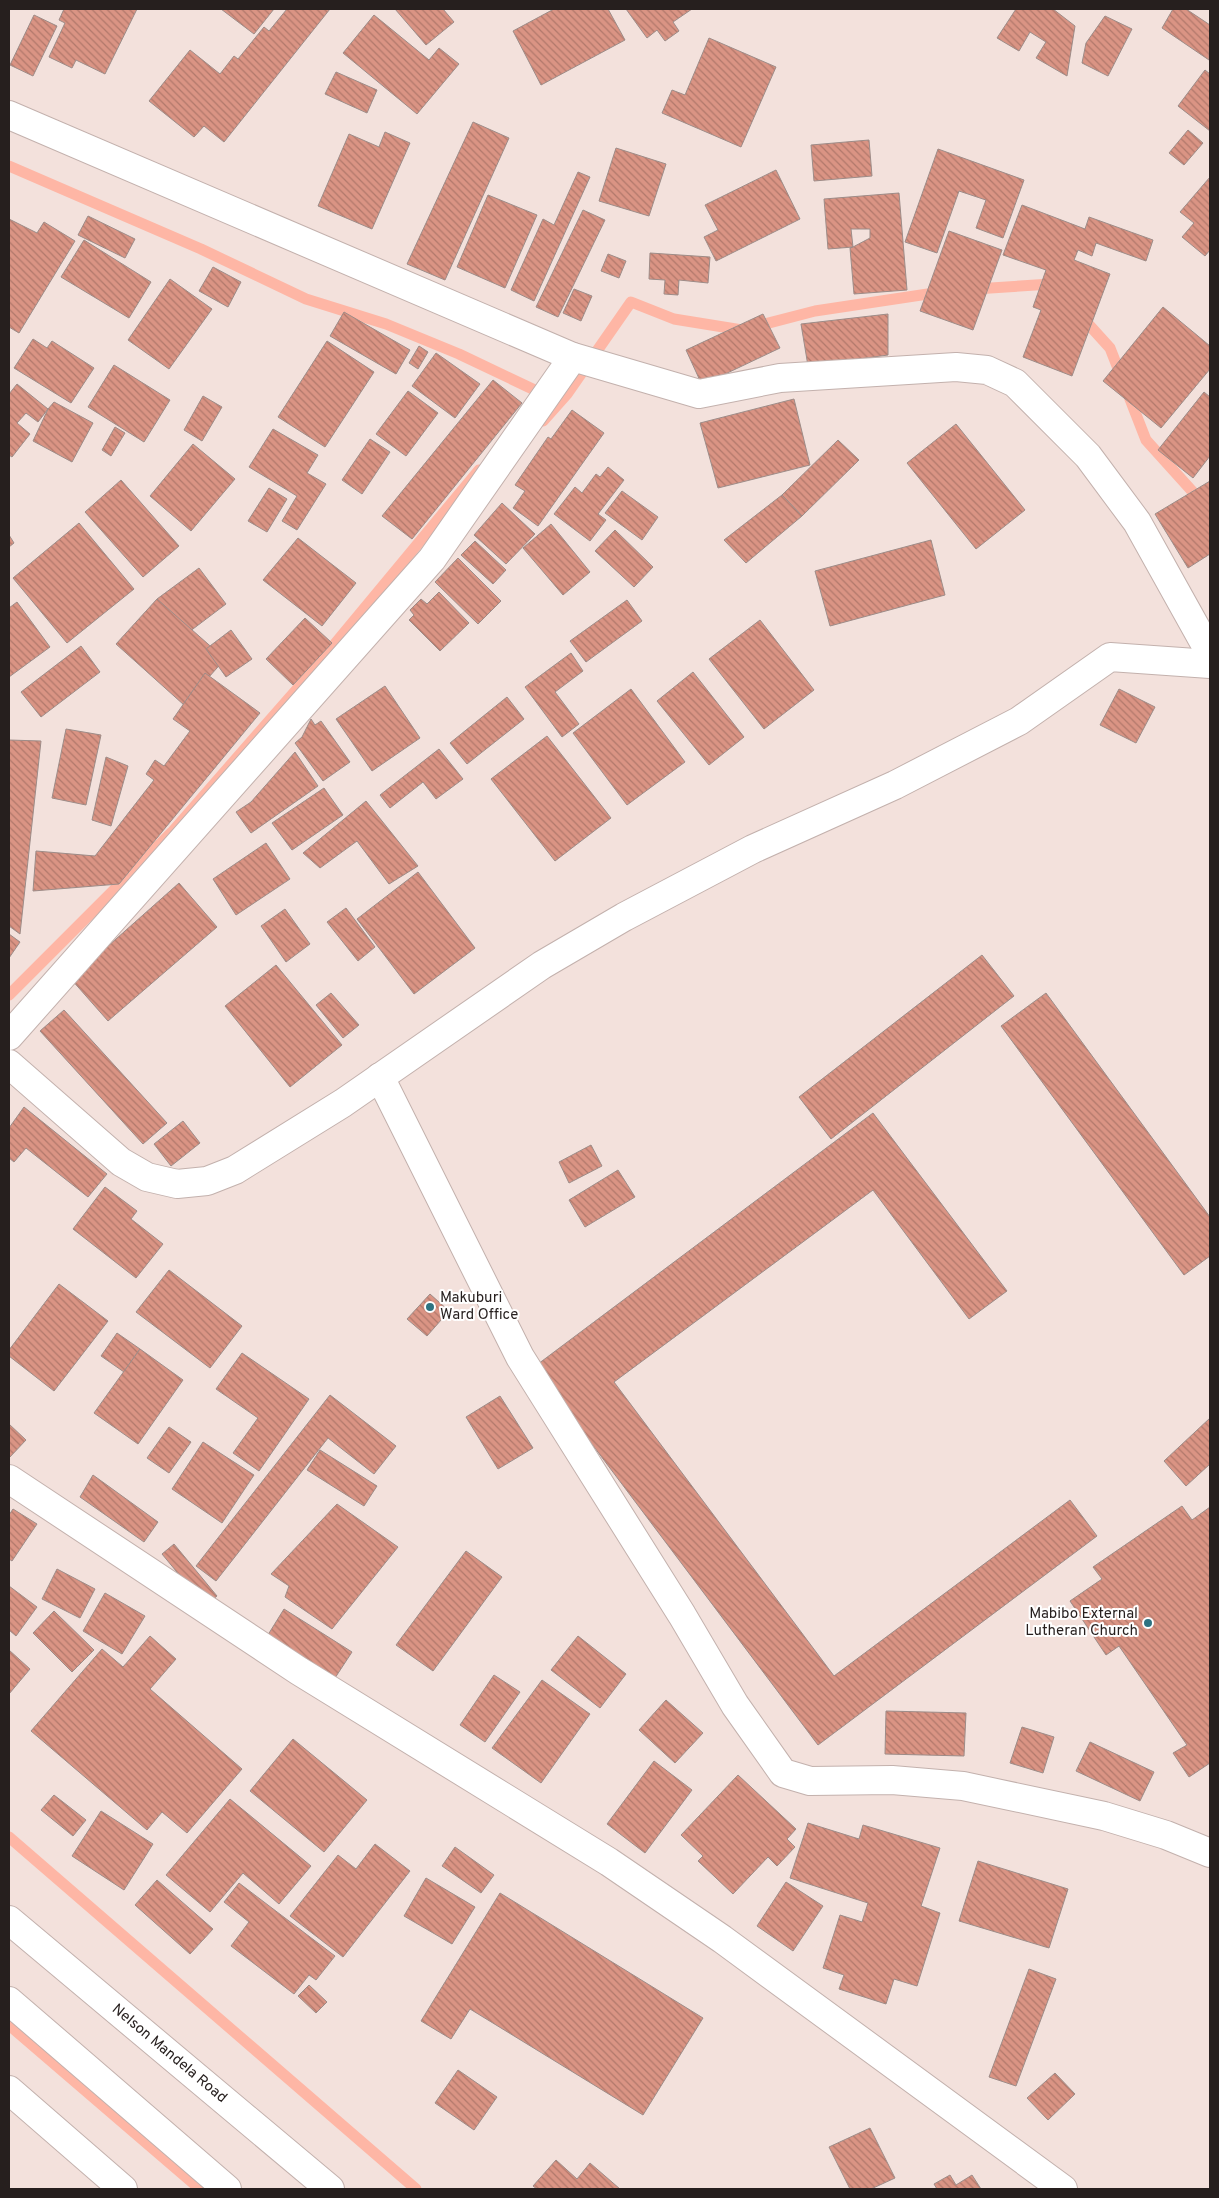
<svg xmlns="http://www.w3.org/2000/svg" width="1219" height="2198" font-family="Overpass,sans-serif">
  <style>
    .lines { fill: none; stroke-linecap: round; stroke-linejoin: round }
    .stream { stroke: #feb6a5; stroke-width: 11 }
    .building { fill: url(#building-back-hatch); stroke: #9d8c88; fill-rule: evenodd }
    .minor-casing { stroke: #c3b1ad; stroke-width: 30 }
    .major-casing { stroke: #c3b1ad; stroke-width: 30 }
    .minor { stroke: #fff; stroke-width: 28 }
    .major { stroke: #fff; stroke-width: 28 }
    .poi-dot { fill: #2e7382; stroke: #fff; stroke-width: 2 }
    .labels { text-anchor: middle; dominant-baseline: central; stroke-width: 4; stroke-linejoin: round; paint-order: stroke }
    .poi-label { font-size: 15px; fill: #261f1e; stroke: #fff; text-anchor: start }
    .street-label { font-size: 15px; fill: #261f1e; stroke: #fff }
  </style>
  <defs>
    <pattern id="building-back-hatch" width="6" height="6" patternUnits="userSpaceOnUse" patternTransform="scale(1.25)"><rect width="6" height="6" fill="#da9484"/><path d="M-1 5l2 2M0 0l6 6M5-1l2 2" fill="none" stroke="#b1786b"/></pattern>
  </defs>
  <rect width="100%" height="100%" fill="#f3e1dc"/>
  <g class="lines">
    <g class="stream">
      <polyline points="9,166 201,249 306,299 386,324 459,354 541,393 537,397"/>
      <polyline points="975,289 1051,284 1054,288"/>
      <polyline points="1081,316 1110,348 1146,440 1210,511"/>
      <polyline points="543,421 567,394 631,302 674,319 742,330 815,311 941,292"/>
      <polyline points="9,995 172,832 304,681 479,470"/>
      <polyline points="9,1837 416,2189"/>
      <polyline points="9,2025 200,2189"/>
    </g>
  </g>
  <g class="building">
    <polygon points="64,9 137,9 105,74 76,60 72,68 49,57 65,23 59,20"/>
    <polygon points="221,9 274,9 254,34"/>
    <polygon points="287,9 330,9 224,142 204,126 194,137 149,101 190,50 220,74 234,56 238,59 264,27 269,31"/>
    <polygon points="395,9 443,9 454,22 426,45"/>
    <polygon points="554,9 608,9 625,40 541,85 513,31"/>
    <polygon points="626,9 692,9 673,22 679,31 665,41 657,30 647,38"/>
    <polygon points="1016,9 1053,9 1075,26 1067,76 1036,58 1046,42 1030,32 1019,51 997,38"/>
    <polygon points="1173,9 1186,9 1210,25 1209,60 1162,28"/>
    <polygon points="34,15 57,26 33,76 10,65"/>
    <polygon points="374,15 429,60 439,48 459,64 417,114 343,53"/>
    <polygon points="1105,16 1132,29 1108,76 1082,63 1086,43"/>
    <polygon points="709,38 776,67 741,147 662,113 672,90 685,95"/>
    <polygon points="1205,70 1210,74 1210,131 1178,106"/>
    <polygon points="336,72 377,90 367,113 325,94"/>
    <polygon points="473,122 509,138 445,280 407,264"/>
    <polygon points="1188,130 1203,143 1184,165 1169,153"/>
    <polygon points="385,132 410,143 372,229 318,206 349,134 379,147"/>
    <polygon points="869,140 872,176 814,181 811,145"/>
    <polygon points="616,148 666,164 649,216 599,201"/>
    <polygon points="938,149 1024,180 1003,238 976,228 986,200 959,191 937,253 905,242"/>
    <polygon points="776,170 800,219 716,261 704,237 718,230 705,205"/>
    <polygon points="578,172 590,177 534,301 511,290 543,219 554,225"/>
    <polygon points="1210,177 1210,250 1205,256 1182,237 1194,223 1180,212"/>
    <path d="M899 193 907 290 854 294 850 248 853 247 828 249 824 199ZM851 229H870V238L853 247Z"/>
    <polygon points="488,195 537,215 505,288 457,267"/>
    <polygon points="1022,205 1085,229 1089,217 1153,240 1146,261 1096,243 1092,256 1078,250 1074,260 1110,274 1072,376 1023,357 1041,310 1033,307 1046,270 1003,255"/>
    <polygon points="583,210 605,220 558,317 536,307"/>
    <polygon points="88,216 135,239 125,258 78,235"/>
    <polygon points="9,219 37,233 44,222 75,241 19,333 9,327"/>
    <polygon points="949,231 1002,250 973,330 920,311"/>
    <polygon points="84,240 151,282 129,318 61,277"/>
    <polygon points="650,253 710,257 708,283 679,280 678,295 664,294 665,280 649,279"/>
    <polygon points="608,254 626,261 619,278 601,271"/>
    <polygon points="213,267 241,282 228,307 199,291"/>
    <polygon points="170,279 212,309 169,369 128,340"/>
    <polygon points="574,289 592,296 581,321 563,313"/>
    <polygon points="1163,307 1210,346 1210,369 1161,428 1103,381"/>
    <polygon points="344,312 410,350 396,374 330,336"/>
    <polygon points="763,314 780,348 702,385 686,350"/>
    <polygon points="888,314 888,355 808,366 801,324"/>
    <polygon points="33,339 47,348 52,341 94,368 71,403 14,368"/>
    <polygon points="327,341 374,372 325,447 278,417"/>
    <polygon points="419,346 428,352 418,369 409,363"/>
    <polygon points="436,353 480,384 455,418 412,386"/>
    <polygon points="114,365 170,400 144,442 88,407"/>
    <polygon points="493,380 522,403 412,539 382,516"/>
    <polygon points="17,384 48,409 38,422 26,413 17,423 30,434 12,457 9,455 9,394"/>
    <polygon points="408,391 438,413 406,456 376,434"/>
    <polygon points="1204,392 1210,397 1210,456 1193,478 1158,450"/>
    <polygon points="203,396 222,407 202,441 184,430"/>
    <polygon points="794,399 810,465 718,488 700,423"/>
    <polygon points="54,402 93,423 72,462 33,441 48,409"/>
    <polygon points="572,410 604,433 538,526 513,508 525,491 515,485 548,437 551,439"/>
    <polygon points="956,424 1025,510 976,549 907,463"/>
    <polygon points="115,427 125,433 111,456 102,450"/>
    <polygon points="273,429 318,455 307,473 326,484 297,530 282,521 297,496 249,467"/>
    <polygon points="370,439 390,452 362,494 342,480"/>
    <polygon points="838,440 859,460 802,516 782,495"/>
    <polygon points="193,444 235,479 191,531 150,496"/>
    <polygon points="608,467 624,480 598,514 606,520 590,541 554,514 575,487 582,493 596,474 600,477"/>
    <polygon points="121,480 179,546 143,577 85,512"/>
    <polygon points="1210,481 1210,554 1188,568 1155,514"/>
    <polygon points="269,488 287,499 267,532 248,521"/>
    <polygon points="622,491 658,517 642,540 605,513"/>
    <polygon points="782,495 802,516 746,563 724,540"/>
    <polygon points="502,503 535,534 506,564 474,535"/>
    <polygon points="79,523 134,589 67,643 13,578"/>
    <polygon points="551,524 590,572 563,595 523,548"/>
    <polygon points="615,530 653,567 634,587 595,551"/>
    <polygon points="9,535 14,543 9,547"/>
    <polygon points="298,538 356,583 322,626 263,580"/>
    <polygon points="931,540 945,595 830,626 815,571"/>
    <polygon points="475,541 506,570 493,584 461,555"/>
    <polygon points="458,558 501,601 478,624 435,582"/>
    <polygon points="199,568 226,604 185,635 157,599"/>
    <polygon points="439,592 469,623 440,651 409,620 414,615 410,610 421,599 427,604"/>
    <polygon points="157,599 225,659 184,705 116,644"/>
    <polygon points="627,600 642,621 586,662 570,641"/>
    <polygon points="17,602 50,647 9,677 9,608"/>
    <polygon points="305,618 332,643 293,685 266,659"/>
    <polygon points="760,620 814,690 764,729 709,659"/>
    <polygon points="231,630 252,659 226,677 206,649"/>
    <polygon points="81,646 100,672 41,717 21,692"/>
    <polygon points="571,653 583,671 555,692 579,724 562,737 525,687"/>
    <polygon points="693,672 744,737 709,765 657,701"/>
    <polygon points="205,673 260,713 119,884 33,891 36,851 95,856 154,780 146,774 155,760 164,766 190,731 173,719"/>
    <polygon points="385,686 420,738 372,771 336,719"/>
    <polygon points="631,689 685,762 627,805 573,733"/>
    <polygon points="1119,689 1155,707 1136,743 1100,725"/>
    <polygon points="507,697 524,719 467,764 450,743"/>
    <polygon points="311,719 315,725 321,721 350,762 323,781 295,743 302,737"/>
    <polygon points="66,729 101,735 86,805 52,798"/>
    <polygon points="547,736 611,818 555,861 491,779"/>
    <polygon points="9,740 41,741 20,934 9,926"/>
    <polygon points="439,749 463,779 436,799 423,782 390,808 380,795"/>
    <polygon points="295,752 318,786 251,833 236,812 251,802"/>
    <polygon points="106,757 128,766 111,826 92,820"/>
    <polygon points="324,788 343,815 292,850 272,823"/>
    <polygon points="366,801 418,866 389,884 357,841 320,868 303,853"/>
    <polygon points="266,843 290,879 236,915 213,879"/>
    <polygon points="418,872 475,948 414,994 357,919"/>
    <polygon points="179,883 217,927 108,1021 71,979"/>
    <polygon points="346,908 375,947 358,961 327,922"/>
    <polygon points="285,909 310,944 286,962 261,926"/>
    <polygon points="9,934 20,942 9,958"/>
    <polygon points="982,955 1014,996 831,1139 799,1097"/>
    <polygon points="276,965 342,1045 290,1087 225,1006"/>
    <polygon points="331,993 359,1025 343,1038 316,1005"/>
    <polygon points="1046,993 1210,1217 1210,1256 1184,1275 1001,1026"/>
    <polygon points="64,1010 167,1123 143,1144 40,1031"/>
    <polygon points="24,1107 107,1174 88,1197 26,1148 14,1162 9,1158 9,1128"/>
    <polygon points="873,1113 1007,1291 969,1319 873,1190 614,1382 834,1676 1070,1500 1097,1536 818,1745 534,1367"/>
    <polygon points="183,1121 200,1143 171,1166 154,1144"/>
    <polygon points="591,1145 602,1166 569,1183 559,1162"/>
    <polygon points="618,1170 635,1197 585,1227 569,1200"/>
    <polygon points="105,1187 137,1211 131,1219 163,1244 136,1278 73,1229"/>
    <polygon points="169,1270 242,1326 210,1368 136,1312"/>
    <polygon points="59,1284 108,1321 54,1391 9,1356 9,1350"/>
    <polygon points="430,1294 449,1311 427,1336 407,1319"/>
    <polygon points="117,1333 140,1349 124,1372 101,1356"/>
    <polygon points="140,1349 183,1380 138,1444 94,1413"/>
    <polygon points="242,1353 309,1399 259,1471 233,1453 258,1418 216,1389"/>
    <polygon points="330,1395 396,1446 374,1474 328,1438 216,1581 196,1566"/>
    <polygon points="500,1396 533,1448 498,1469 466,1417"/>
    <polygon points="1210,1418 1210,1464 1186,1486 1164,1461"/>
    <polygon points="9,1424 26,1440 9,1458"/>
    <polygon points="169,1427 191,1442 169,1473 147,1458"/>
    <polygon points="203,1442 254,1475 222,1523 172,1489"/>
    <polygon points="320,1450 377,1486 364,1506 307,1470"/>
    <polygon points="93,1475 158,1522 144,1542 80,1497"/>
    <polygon points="337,1504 398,1547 332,1629 285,1597 289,1586 271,1574"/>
    <polygon points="1182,1506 1192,1520 1210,1507 1210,1763 1189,1777 1173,1753 1187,1745 1119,1646 1106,1655 1070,1601 1102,1579 1093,1567"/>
    <polygon points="13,1509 37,1524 12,1561 9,1559 9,1515"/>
    <polygon points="174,1544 217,1596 205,1606 162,1554"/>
    <polygon points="466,1551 502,1577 433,1671 396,1645"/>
    <polygon points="57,1569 95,1589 80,1618 42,1599"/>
    <polygon points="9,1586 37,1607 16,1636 9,1630"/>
    <polygon points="105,1593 145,1616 122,1654 83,1631"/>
    <polygon points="284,1609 352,1652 333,1681 266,1638"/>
    <polygon points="54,1611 94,1650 72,1672 33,1633"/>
    <polygon points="150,1636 176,1659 150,1689 242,1769 187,1833 162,1812 147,1830 31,1731 102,1649 123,1667"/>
    <polygon points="578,1636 626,1674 600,1708 551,1670"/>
    <polygon points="9,1650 30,1669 9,1694"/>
    <polygon points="494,1675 520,1692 485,1742 460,1725"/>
    <polygon points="542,1680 590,1714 541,1783 492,1748"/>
    <polygon points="666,1700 703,1733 675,1763 639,1730"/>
    <polygon points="886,1711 966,1713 964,1756 885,1754"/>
    <polygon points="1022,1727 1054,1737 1043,1773 1010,1763"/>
    <polygon points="293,1739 367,1800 324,1852 250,1791"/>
    <polygon points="1090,1742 1154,1772 1140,1801 1076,1771"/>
    <polygon points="654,1761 692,1790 645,1853 607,1824"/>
    <polygon points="738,1775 796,1829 787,1839 795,1847 777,1866 768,1857 733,1894 698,1861 703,1856 681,1835"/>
    <polygon points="54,1795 86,1820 73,1836 41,1810"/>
    <polygon points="230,1799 311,1866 279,1904 243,1873 210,1912 166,1875"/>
    <polygon points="101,1811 153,1844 124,1890 72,1856"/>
    <polygon points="808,1823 859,1839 863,1825 940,1848 921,1906 940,1913 917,1986 894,1979 886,2004 839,1989 844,1975 823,1968 840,1915 862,1922 868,1903 790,1878"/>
    <polygon points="375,1844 410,1871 343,1957 290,1916 338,1855 356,1869"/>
    <polygon points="455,1847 494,1875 481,1893 442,1866"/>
    <polygon points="978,1861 1068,1889 1049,1948 959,1921"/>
    <polygon points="426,1878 475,1907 452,1944 404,1916"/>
    <polygon points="157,1880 213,1929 190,1954 135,1905"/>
    <polygon points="786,1882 823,1906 793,1951 757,1926"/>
    <polygon points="239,1883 335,1956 316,1980 309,1975 294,1994 231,1946 249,1922 224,1902"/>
    <polygon points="500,1893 703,2018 643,2115 470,2009 451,2039 421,2021"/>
    <polygon points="1029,1969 1056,1979 1016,2086 989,2077"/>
    <polygon points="309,1985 327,2002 316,2013 298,1996"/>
    <polygon points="458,2070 497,2097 474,2130 435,2103"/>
    <polygon points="1055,2073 1075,2094 1048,2120 1027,2098"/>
    <polygon points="870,2128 895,2178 871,2189 850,2189 829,2147"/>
    <polygon points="556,2160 577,2179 590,2163 620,2189 537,2189 533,2186"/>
    <polygon points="950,2175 956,2185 972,2175 981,2189 937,2189 934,2184"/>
  </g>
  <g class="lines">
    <g class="minor-casing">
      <g id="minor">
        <polyline points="9,115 573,357 699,394 780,378 956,367 987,370 1015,383 1088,456 1137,522 1210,653"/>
        <polyline points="9,1036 432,559 573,357"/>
        <polyline points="9,1064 121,1162 147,1177 177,1184 207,1181 235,1170 343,1103 542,965 624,917 753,849 895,785 1019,721 1110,657 1210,664"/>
        <polyline points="380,1077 520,1357 682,1615 735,1705 783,1773 810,1781 892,1780 963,1786 1104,1816 1166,1835 1210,1853"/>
        <polyline points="9,1479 299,1671 609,1862 722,1939 1063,2189"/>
        <polyline points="9,2090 123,2189"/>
      </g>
    </g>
    <g class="major-casing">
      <g id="major">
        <polyline points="9,1920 330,2189"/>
        <polyline points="9,2001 227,2189"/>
      </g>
    </g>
    <use href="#minor" class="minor"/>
    <use href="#major" class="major"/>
  </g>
  <g class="poi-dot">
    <circle cx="430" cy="1307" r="5"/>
    <circle cx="1148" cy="1623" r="5"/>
  </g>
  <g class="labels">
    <g class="poi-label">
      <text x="440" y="1298">Makuburi<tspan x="440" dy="17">Ward Office</tspan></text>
      <text x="1138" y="1614" text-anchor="end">Mabibo External<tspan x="1138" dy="17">Lutheran Church</tspan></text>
    </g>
    <g class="street-label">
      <text transform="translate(169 2054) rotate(40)">Nelson Mandela Road</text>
    </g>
  </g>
  <rect width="1219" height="2198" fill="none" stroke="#261f1e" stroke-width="20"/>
</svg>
